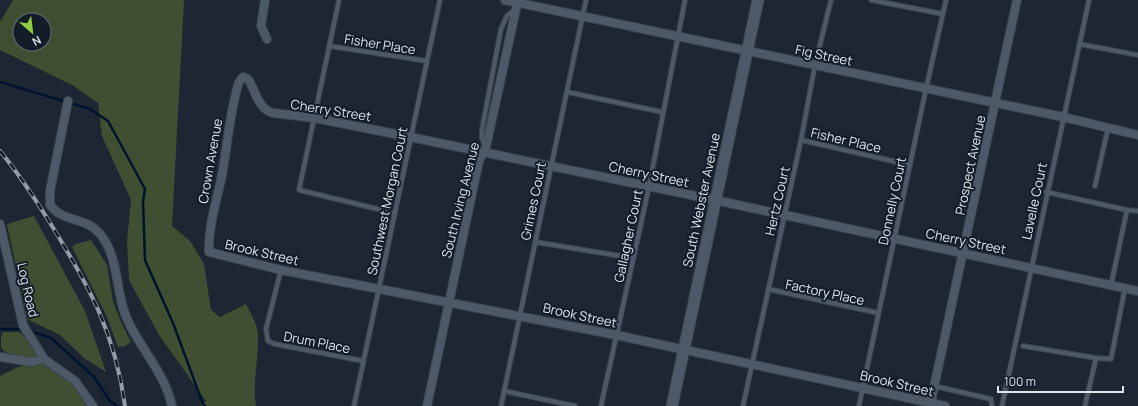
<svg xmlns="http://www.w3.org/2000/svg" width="1138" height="406" font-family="Manrope,sans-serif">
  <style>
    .green { fill: #3f4f31; fill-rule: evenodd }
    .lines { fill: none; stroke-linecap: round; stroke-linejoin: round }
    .stream { stroke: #00132e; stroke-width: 2.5 }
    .lane-casing { stroke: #3a434d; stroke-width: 6 }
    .street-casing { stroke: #3a434d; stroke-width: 10 }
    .secondary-casing { stroke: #3a434d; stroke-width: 13 }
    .lane { stroke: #4d5967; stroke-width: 4 }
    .street { stroke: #4d5967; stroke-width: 8 }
    .secondary { stroke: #4d5967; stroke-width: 11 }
    .rail-casing { stroke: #939ca6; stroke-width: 4 }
    .rail { stroke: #121d29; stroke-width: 2.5; stroke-dasharray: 8; stroke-linecap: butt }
    .labels { text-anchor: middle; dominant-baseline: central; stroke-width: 4; stroke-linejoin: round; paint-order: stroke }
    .street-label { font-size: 13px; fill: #dde5ed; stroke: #121d29 }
  </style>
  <rect width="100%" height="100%" fill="#1c2733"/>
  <g class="green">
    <path d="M13 0H184L172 226 190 241 204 264 211 310 220 317 246 304C251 314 258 325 258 336 259 360 252 381 256 406H200L206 401 159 335 129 280 127 241 131 200 102 136 98 103 72 85 0 50V22ZM20 20H44V44H20Z"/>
    <polygon points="34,216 85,311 106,372 84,358 60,335 27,319 7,224"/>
    <polygon points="91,240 107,265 113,302 121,322 131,342 125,346 118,347 107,317 72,247 76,244"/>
    <path d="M3 332H19L25 337 39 358C23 359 12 359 1 348V337Z"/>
    <polygon points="43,362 78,389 91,406 0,406 0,376 18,367"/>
  </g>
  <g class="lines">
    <g class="stream">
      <polyline points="0,82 90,109 108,121 145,189 143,201 145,260 173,323 203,404 205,406"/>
      <polyline points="0,329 23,329"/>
      <polyline points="28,330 51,338 94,377 110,401 117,406"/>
    </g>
    <g class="lane-casing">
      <g id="lane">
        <polyline points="339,0 299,190 394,213"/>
        <polyline points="871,0 943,14"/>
        <polyline points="1079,44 1138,55"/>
        <polyline points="329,46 427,61"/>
        <polyline points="567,92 662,112"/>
        <polyline points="801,140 910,165"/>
        <polyline points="485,145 482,139 482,129 501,29 507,16 515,9"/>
        <polyline points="1095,186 1108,128"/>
        <polyline points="1046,192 1127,210 1138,211"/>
        <polyline points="535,242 633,258"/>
        <polyline points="281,270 266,329 268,341 275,344 363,361"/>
        <polyline points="1111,285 1127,210"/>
        <polyline points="768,289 878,313"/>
        <polyline points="1023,346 1096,358 1111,359 1125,288"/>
        <polyline points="934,386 991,399 992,406"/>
        <polyline points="504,391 575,406"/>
        <polyline points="354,406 440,0"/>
        <polyline points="501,406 586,0"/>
        <polyline points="601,406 649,187 685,0"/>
        <polyline points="743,406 801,140 815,65 831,0"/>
        <polyline points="859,406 926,89 946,0"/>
        <polyline points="1002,406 1089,0"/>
        <polyline points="1085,406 1096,358"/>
      </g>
    </g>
    <g class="street-casing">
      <g id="street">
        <polyline points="265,0 261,26 267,39"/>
        <polyline points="505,0 1063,117 1138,135"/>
        <path d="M68 101 50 191V205C63 223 86 216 101 235 117 256 116 283 123 308 134 343 164 369 172 406"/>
        <polyline points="0,224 23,325 44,359 75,381 93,406"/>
        <polyline points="0,357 31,362 44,359"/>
        <polyline points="427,406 479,161 486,147 518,0"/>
        <polyline points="930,406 1017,0"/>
        <path d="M945 406 616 335 281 270 209 252C208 224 218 197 223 170 228 140 230 110 239 82L243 77 248 79C256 91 257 108 273 113L315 118 410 137 715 200 1138 291"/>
      </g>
    </g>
    <g class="secondary-casing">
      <polyline id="secondary" points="672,406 758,0"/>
    </g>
    <use href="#lane" class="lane"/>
    <use href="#street" class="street"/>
    <use href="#secondary" class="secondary"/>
    <g class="rail-casing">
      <path id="rail" d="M0 151C20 175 36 200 52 226 90 288 115 333 125 406"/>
    </g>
    <use href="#rail" class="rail"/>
  </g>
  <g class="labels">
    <g class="street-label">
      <text transform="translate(380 44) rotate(9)">Fisher Place</text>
      <text transform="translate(824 55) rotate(12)">Fig Street</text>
      <text transform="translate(331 110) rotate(9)">Cherry Street</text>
      <text transform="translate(846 140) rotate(13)">Fisher Place</text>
      <text transform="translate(210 161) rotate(-80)">Crown Avenue</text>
      <text transform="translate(970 165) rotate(-78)">Prospect Avenue</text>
      <text transform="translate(649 174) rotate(12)">Cherry Street</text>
      <text transform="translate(460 200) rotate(-76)">South Irving Avenue</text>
      <text transform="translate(701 200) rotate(-78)">South Webster Avenue</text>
      <text transform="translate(387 201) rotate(-78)">Southwest Morgan Court</text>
      <text transform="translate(533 201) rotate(-78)">Grimes Court</text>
      <text transform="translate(777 201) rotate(-77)">Hertz Court</text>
      <text transform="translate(892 201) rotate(-78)">Donnelly Court</text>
      <text transform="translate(1034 201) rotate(-78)">Lavelle Court</text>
      <text transform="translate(628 236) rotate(-78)">Gallagher Court</text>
      <text transform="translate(966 241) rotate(12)">Cherry Street</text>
      <text transform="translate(262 252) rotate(13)">Brook Street</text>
      <text transform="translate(28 290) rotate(77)">Log Road</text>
      <text transform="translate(825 292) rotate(12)">Factory Place</text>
      <text transform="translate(580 315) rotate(12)">Brook Street</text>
      <text transform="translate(317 342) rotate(11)">Drum Place</text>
      <text transform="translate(897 383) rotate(13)">Brook Street</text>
    </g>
  </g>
  <g transform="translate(32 32) rotate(152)"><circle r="19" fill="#121d29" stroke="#636d77"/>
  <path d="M0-3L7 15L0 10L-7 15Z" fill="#8fcd42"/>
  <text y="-6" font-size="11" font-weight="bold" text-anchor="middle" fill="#dde5ed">N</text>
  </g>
  <path d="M998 386v6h125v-6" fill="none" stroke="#dde5ed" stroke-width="2"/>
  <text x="1004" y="386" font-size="12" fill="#dde5ed" stroke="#121d29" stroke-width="3" paint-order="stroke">100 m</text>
</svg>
